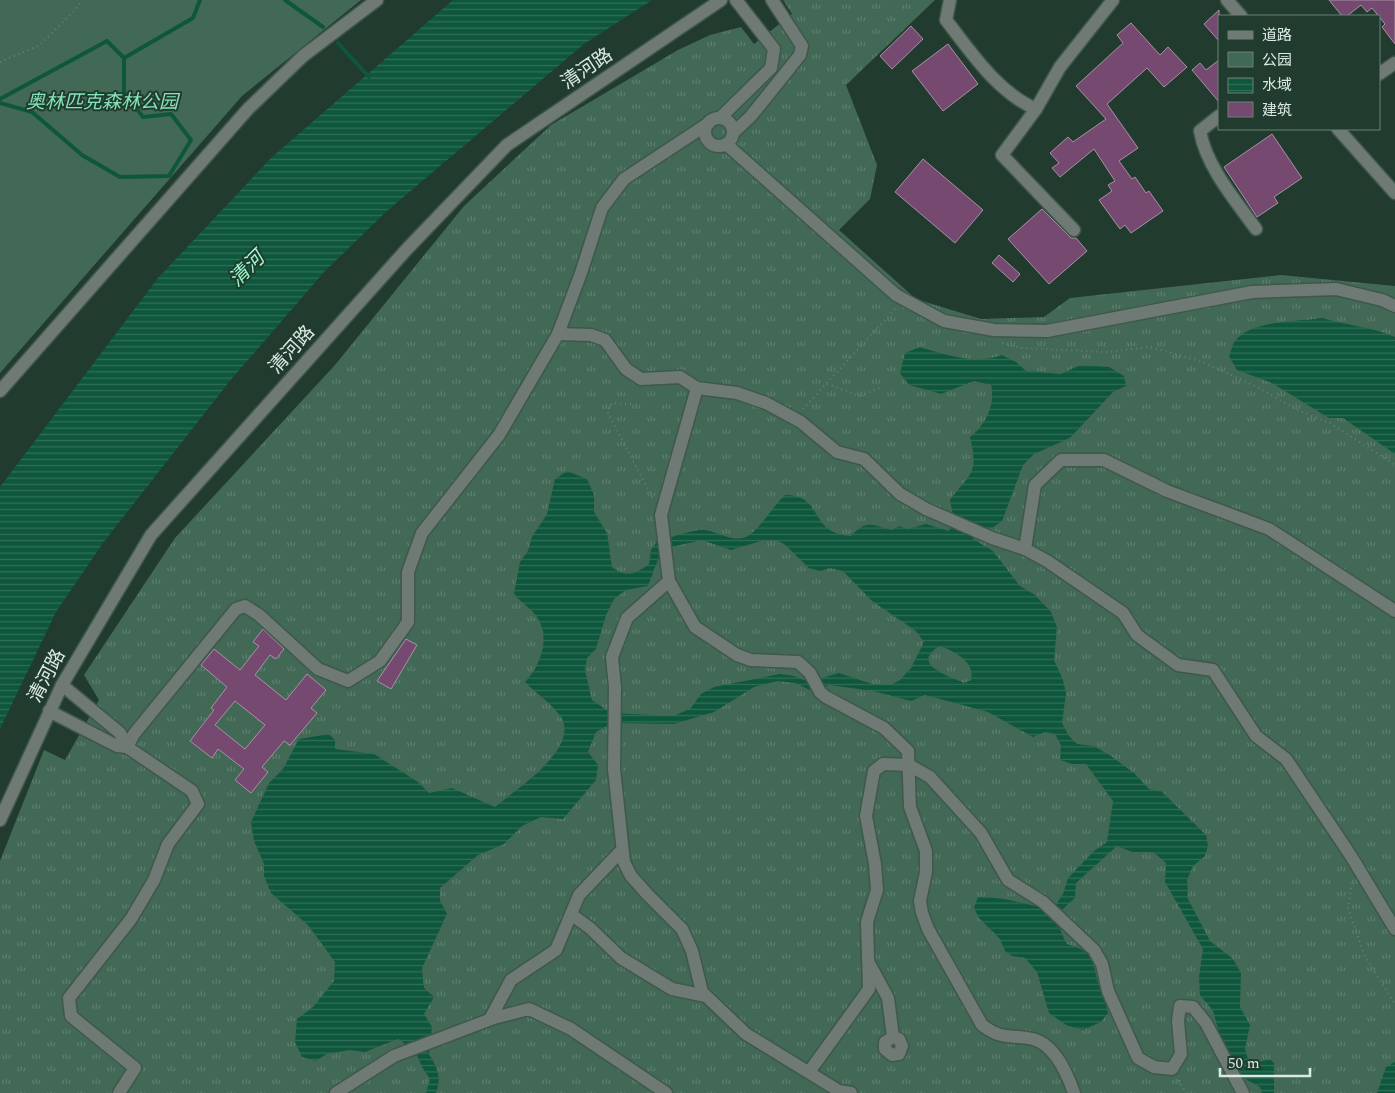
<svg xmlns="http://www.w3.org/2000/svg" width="1395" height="1093" font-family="Spectral,'Noto Sans SC',serif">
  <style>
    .grass { fill: url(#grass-tufts) }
    .green { fill: #426956 }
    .water { fill: url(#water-rules); fill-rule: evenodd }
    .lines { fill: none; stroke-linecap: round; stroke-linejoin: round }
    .stream { stroke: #0e573c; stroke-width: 4 }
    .building { fill: #754970; stroke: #a891a4; fill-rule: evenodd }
    .minor-casing { stroke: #3f574c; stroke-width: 15 }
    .path { stroke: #697f74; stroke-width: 2; stroke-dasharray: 1 4; stroke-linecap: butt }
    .minor { stroke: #6e7a73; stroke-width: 12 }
    .labels { text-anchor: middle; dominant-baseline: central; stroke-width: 4; stroke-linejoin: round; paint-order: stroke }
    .street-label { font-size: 19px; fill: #dbeae2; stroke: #213b2f }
    .park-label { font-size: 19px; font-style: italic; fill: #84e4b8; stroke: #213b2f }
    .water-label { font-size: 20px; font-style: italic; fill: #9afacd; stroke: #213b2f }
  </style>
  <defs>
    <pattern id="grass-tufts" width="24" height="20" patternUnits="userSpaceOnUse" patternTransform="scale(1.25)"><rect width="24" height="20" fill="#426956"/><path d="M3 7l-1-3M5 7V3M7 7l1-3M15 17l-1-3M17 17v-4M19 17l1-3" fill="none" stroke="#5d7f6e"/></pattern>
    <pattern id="water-rules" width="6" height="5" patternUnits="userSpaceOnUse" patternTransform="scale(1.25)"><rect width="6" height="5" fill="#0e573c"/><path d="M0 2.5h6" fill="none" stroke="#306f58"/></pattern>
  </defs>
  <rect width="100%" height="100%" fill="#213b2f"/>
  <polygon class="grass" points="783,0 935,0 846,85 877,165 870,199 839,230 916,299 981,319 1044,317 1070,298 1281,275 1395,286 1395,1093 0,1093 0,861 44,750 65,760 99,700 84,675 175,538 335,365 464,206 551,125 678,50 710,35 741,27 754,44 792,14"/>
  <polygon class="green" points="0,0 361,0 242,96 0,373"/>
  <g class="water">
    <polygon points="453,0 652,0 584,44 387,211 325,271 229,382 103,543 56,612 0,729 0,487 158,278 272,157"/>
    <path d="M1322 318C1346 325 1372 327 1395 337V454L1343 418H1329L1272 383 1237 370 1229 356C1231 352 1232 345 1235 341 1250 320 1298 322 1322 318Z"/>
    <path d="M920 347C946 355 975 365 1002 355L1016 362 1026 371 1061 374 1080 365 1109 367 1124 376 1126 386 1113 392 1070 438 1034 454 1023 465 1002 521 992 528 977 526 973 539 993 551 1020 586 1035 595 1051 612 1057 627 1054 660 1063 680 1066 693 1062 723 1069 736 1077 744 1094 746 1111 756 1134 773 1149 789 1161 791 1206 835 1208 846 1205 856 1193 866 1187 880 1188 899 1210 941 1233 959 1241 973 1240 1007 1250 1025 1245 1049 1248 1059 1259 1062 1270 1059 1274 1063V1093H1262L1260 1087 1247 1080 1234 1066 1220 1036 1213 1011 1200 995 1199 977 1203 949 1165 882 1166 863 1153 852H1132L1117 846 1076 883 1075 898C1055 914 1055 922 1067 944 1094 952 1092 959 1098 983 1101 994 1106 1002 1108 1013L1101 1022 1083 1030 1066 1025 1049 1013 1037 972 1025 958 1012 956 1005 951 1000 939 979 918 974 908 978 897C1004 896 1028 906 1053 909L1063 894 1068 878 1094 851 1107 842 1113 801 1086 764H1072L1060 760 1061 745 1055 734 1045 732 1033 737 988 712 925 695 911 701 873 691 829 685 814 692 795 683 777 681 754 687 714 712 674 724 612 723 596 732 588 752 598 765 596 780 563 819 541 817 522 826 504 844 478 855 440 888V901L447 914 422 968 424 988 434 997 424 1014 432 1027 429 1054C437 1067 442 1077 436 1093H426L430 1079 422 1067 415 1051 398 1039 365 1052 349 1050 327 1054 315 1061 302 1057 295 1042 297 1019 313 1007 334 981 335 962 308 925 271 893 264 876V864L254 841 251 822 269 783 283 769 299 739 329 734 335 740V749L374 754 418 782 429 793 452 788 495 807C515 790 580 749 561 717 552 704 536 693 525 682 543 663 553 631 531 610 525 604 519 601 514 593L520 562 528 551 532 537 547 514 555 479 567 471 587 479 594 495V512L607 533 612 567C626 578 636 574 649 564L651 550 657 541C668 539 693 529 702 530 717 530 731 543 746 537 757 533 774 505 785 495 825 495 807 533 851 536 867 519 871 525 892 530L899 526 908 529 926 524 949 531 953 515 950 500C971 472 979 474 970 437 985 426 996 404 991 385L974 381 941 394 909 385 900 373 905 353ZM702 540 731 550 765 540H776L784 544 809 568 820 571 830 568 843 571 872 601 916 631 924 642 911 668 900 680 891 685 872 684 839 673 809 682 794 676 780 674 714 687 701 694 690 709 673 716 611 713 592 700 585 670 587 658 596 649 606 615 614 599 626 590 648 586 658 560 667 548ZM940 646C954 651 976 662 971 680L964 683C951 677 908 664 940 646Z"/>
    <polygon points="1395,1062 1395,1093 1377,1093 1386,1067"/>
  </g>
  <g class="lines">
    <g class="stream">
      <polyline points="285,0 323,27"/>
      <polyline points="338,43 369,77"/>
      <polyline points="124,58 193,18 200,0"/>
      <polyline points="0,99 107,41 124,58 124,92 143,117 171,114 191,140 169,176 120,177 82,155 32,112 0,103"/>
    </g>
  </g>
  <g class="building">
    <polygon points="1329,0 1395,0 1395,44 1382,27 1385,24 1372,8 1367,12 1361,5 1347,16 1342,16"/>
    <polygon points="1219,10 1219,41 1204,24"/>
    <polygon points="1131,23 1160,55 1168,47 1187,67 1164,87 1147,68 1107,104 1138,148 1119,161 1132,179 1135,177 1146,193 1149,191 1163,211 1131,233 1125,225 1120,229 1099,200 1112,191 1108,185 1115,181 1094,149 1060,177 1052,168 1059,163 1050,153 1068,137 1073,142 1106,119 1076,86 1123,43 1117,35"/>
    <polygon points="911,26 923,39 892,69 880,56"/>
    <polygon points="948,44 978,84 943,111 912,71"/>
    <polygon points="1219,60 1219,102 1192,70 1200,63 1206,70"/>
    <polygon points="1272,134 1302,178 1274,197 1278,203 1257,217 1224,167"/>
    <polygon points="923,159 983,210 955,243 895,192"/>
    <polygon points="1042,209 1071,238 1076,238 1087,251 1049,284 1008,239"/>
    <polygon points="999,255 1020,274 1013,282 992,263"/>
    <path d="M263 629 284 649 276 659 270 655 255 675 286 700 307 674 326 690 311 708 317 713 290 745 284 741 262 767 268 772 251 793 235 780 244 769 218 749 212 758 190 741 214 710 211 708 227 687 201 665 214 649 240 670 259 646 253 642ZM235 701 265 725 245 749 215 725Z"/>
    <polygon points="406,639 417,645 391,689 377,681"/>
  </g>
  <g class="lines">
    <g class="minor-casing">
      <g id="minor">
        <path d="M950 0 946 20C971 52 998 93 1036 109"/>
        <polyline points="1227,0 1241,16"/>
        <polyline points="1379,74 1395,63"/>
        <path d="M1219 116 1200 131C1206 166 1235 200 1256 229"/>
        <polyline points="720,118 771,68 774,49 736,0"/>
        <circle cx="719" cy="132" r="14"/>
        <polyline points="1338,129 1395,193"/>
        <polyline points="733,133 751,116 800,55 802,46 772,0"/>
        <polyline points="726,144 896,295 944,321 994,330 1047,331 1252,292 1336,289 1382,300 1395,306"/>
        <polyline points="1074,230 1002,155 1036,109 1060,67 1113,0"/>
        <polyline points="558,334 591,335 605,340 626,369 641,379 680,377 697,388 737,393 766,403 801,422 837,452 864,459 900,494 926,509 992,538 1025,549 1047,561 1123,613 1137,635 1178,665 1213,670 1256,736 1286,759 1351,856 1395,929"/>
        <path d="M697 388 661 515 669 581 695 627 737 655 751 660 798 662 810 673 820 692 826 697 884 728 908 751 910 807 926 851V872L920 901 922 913 928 929 982 1025C1003 1041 1010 1034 1033 1039 1055 1045 1067 1073 1074 1093"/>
        <polyline points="0,391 248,109 303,56 377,0"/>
        <polyline points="1025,549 1035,485 1061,460 1104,460 1167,491 1269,529 1395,611"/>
        <polyline points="669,581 627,618 612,657 615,687 614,769 624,862 631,876 648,895 682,929 692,951 702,992 746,1034 839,1091 851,1093"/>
        <polyline points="49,711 117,746 127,747 120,733 62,685"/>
        <polyline points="0,820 62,685 151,535 407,249 507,145 721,0"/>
        <polyline points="572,915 590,928 621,958 672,989 706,996"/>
        <polyline points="870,965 888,998 893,1037 899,1039 902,1046 899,1054 892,1055 885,1049 885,1042 893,1037"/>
        <polyline points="490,1019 511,980 556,950 579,895 622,850"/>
        <polyline points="809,1072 869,989 867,922 877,890 875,864 866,816 874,771 883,764 909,765 930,777 981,833 1008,880 1043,902 1094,950 1102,964 1108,991 1138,1058 1154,1067 1172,1069 1181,1054 1178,1021 1180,1006 1193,1007 1206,1023 1243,1093"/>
        <polyline points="119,1093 135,1068 71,1016 69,998 131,919 154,880 168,844 198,804 192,791 127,747 134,734 236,609 245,606 259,615 318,669 348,681 380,661 408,622 408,572 422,533 499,435 558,334 581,273 602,208 624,179 709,123"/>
        <polyline points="336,1093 394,1056 494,1018 529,1009 571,1029 666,1093"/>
      </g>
    </g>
    <g class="path">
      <polyline points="0,62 40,45 75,10 82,0"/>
      <polyline points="1002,343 1021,348 1107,352 1150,347 1203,362 1259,388 1297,410 1330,423 1395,465"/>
      <polyline points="827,384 860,396 882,387"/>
      <polyline points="631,404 612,403 607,411 653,499"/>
      <polyline points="803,409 896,308"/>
      <polyline points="1352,883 1348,908 1365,957 1395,1004"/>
      <polyline points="1178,1080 1186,1093"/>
    </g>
    <use href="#minor" class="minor"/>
  </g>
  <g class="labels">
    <g class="street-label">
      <text transform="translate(587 69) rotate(-34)">清河路</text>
      <text transform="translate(292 350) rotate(-48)">清河路</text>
      <text transform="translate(47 676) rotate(-62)">清河路</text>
    </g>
    <g class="park-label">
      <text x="102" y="102">奥林匹克森林公园</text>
    </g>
    <g class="water-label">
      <text transform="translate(247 269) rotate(-45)">清河</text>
    </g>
  </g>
  <rect x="1218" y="15" width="162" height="115" fill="#213b2f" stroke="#6b8177"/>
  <rect x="1228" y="31" width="25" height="8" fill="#6e7a73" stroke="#6b8177"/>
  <text x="1262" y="40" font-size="15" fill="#dbeae2">道路</text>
  <rect x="1228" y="52" width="25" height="15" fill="#426956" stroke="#6b8177"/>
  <text x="1262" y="65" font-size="15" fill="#dbeae2">公园</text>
  <rect x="1228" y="78" width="25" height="15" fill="url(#water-rules)" stroke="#6b8177"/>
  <text x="1262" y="90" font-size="15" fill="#dbeae2">水域</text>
  <rect x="1228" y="102" width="25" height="15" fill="#754970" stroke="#6b8177"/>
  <text x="1262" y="115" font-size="15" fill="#dbeae2">建筑</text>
  <path d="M1220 1068v8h90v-8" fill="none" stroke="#dbeae2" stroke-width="2.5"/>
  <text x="1228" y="1068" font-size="15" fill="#dbeae2" stroke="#213b2f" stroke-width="4" paint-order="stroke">50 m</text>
</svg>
